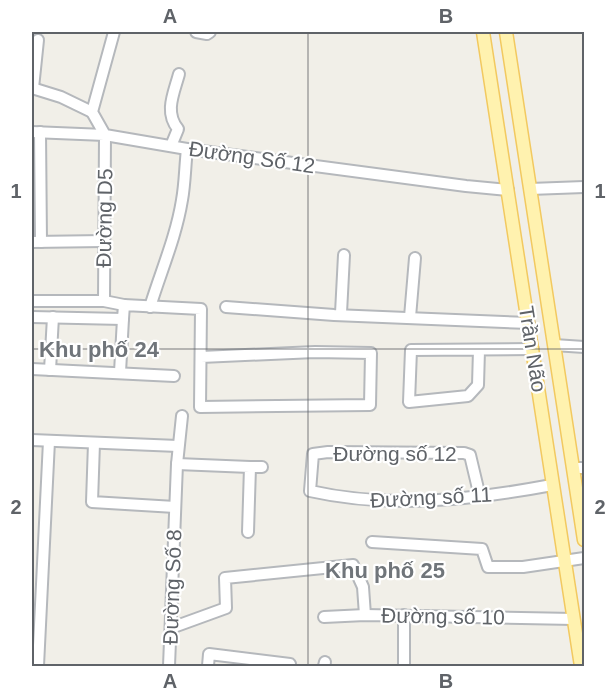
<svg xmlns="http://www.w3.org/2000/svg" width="616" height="698" font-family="Helvetica,sans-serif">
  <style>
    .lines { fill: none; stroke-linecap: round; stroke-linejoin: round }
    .minor-casing { stroke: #b5b8bc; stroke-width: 14 }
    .major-casing { stroke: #f2c960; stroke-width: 15 }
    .minor { stroke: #fff; stroke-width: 10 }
    .major { stroke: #fff2af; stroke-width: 12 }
    .grid { fill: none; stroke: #5f6368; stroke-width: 1.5; stroke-opacity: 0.55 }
    .labels { text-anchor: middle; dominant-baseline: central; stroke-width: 4.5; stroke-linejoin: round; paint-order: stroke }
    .street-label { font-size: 21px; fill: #5f6368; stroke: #fff }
    .neighbourhood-label { font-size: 22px; font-weight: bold; fill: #70757a; stroke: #fff }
    .neatline { fill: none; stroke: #5f6368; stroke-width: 2 }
    .grid-label { font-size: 20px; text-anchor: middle; font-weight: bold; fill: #5f6368 }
  </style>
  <rect width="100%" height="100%" fill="#f1efe8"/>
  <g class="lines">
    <g class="minor-casing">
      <g id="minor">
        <polyline points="114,32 92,112 105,135 187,149 466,186 508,190"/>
        <polyline points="196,32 207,34 210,32"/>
        <polyline points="32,88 61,97 92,112"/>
        <polyline points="33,88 38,40"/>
        <polyline points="32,132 105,135 104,301"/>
        <polyline points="40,132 41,242"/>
        <path d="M171 146 178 129C164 112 174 93 179 74"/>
        <polyline points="530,189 584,187"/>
        <polyline points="32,242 104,241"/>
        <polyline points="32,301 104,301 124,305"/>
        <path d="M150 307C161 271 176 237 182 200 185 184 185 166 187 149"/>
        <polyline points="226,307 334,315 529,323"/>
        <polyline points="341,313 344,255"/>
        <polyline points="32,317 123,319 124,305 201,309 200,407 370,405 371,353 315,352 201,357"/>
        <polyline points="410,317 415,258"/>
        <polyline points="554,345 584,347"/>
        <polyline points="479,350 478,385 468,396 409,402 411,350 533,349"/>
        <polyline points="32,369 174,376"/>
        <polyline points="50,370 53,317"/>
        <polyline points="120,372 123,319"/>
        <polyline points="32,440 178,446"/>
        <polyline points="94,443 92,502 175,507"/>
        <polyline points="177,464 250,467 248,532"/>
        <polyline points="250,467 262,467"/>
        <polyline points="573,468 584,468"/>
        <path d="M480 497 470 455 464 453 328 452 313 454 310 491C390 509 472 500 552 485"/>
        <polyline points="372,542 482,549 488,567 523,567 584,558"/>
        <polyline points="404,615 404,666"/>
        <polyline points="324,617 365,615 574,619"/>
        <polyline points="171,628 226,608 225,578 353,565 363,587 365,615"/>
        <polyline points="38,666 49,441"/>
        <polyline points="169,666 177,464 182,416"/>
        <polyline points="208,666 209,654 290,664"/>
        <polyline points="324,666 325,662"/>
      </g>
    </g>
    <g class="major-casing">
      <g id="major">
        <polyline points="483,32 581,666"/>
        <polyline points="506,32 584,540"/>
      </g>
    </g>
    <use href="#minor" class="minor"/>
    <use href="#major" class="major"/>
  </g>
  <path class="grid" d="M308 32V666M32 349H584"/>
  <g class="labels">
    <g class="street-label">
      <text transform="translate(252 157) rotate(8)">Đường Số 12</text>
      <text transform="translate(104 218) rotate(-89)">Đường D5</text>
      <text transform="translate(533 349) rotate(81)">Trần Não</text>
      <text x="395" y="453">Đường số 12</text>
      <text transform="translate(431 497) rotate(-3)">Đường số 11</text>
      <text transform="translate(172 587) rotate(-88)">Đường Số 8</text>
      <text transform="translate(443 616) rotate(1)">Đường số 10</text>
    </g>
    <g class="neighbourhood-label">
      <text x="99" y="349">Khu phố 24</text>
      <text x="385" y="570">Khu phố 25</text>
    </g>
  </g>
  <rect width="616" height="698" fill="none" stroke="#ffffff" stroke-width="66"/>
  <rect x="33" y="33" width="550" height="632" class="neatline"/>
  <g class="grid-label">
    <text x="170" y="23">A</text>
    <text x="446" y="23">B</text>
    <text x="16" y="198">1</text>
    <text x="600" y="198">1</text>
    <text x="16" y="514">2</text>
    <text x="600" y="514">2</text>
    <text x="170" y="688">A</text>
    <text x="446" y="688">B</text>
  </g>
</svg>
